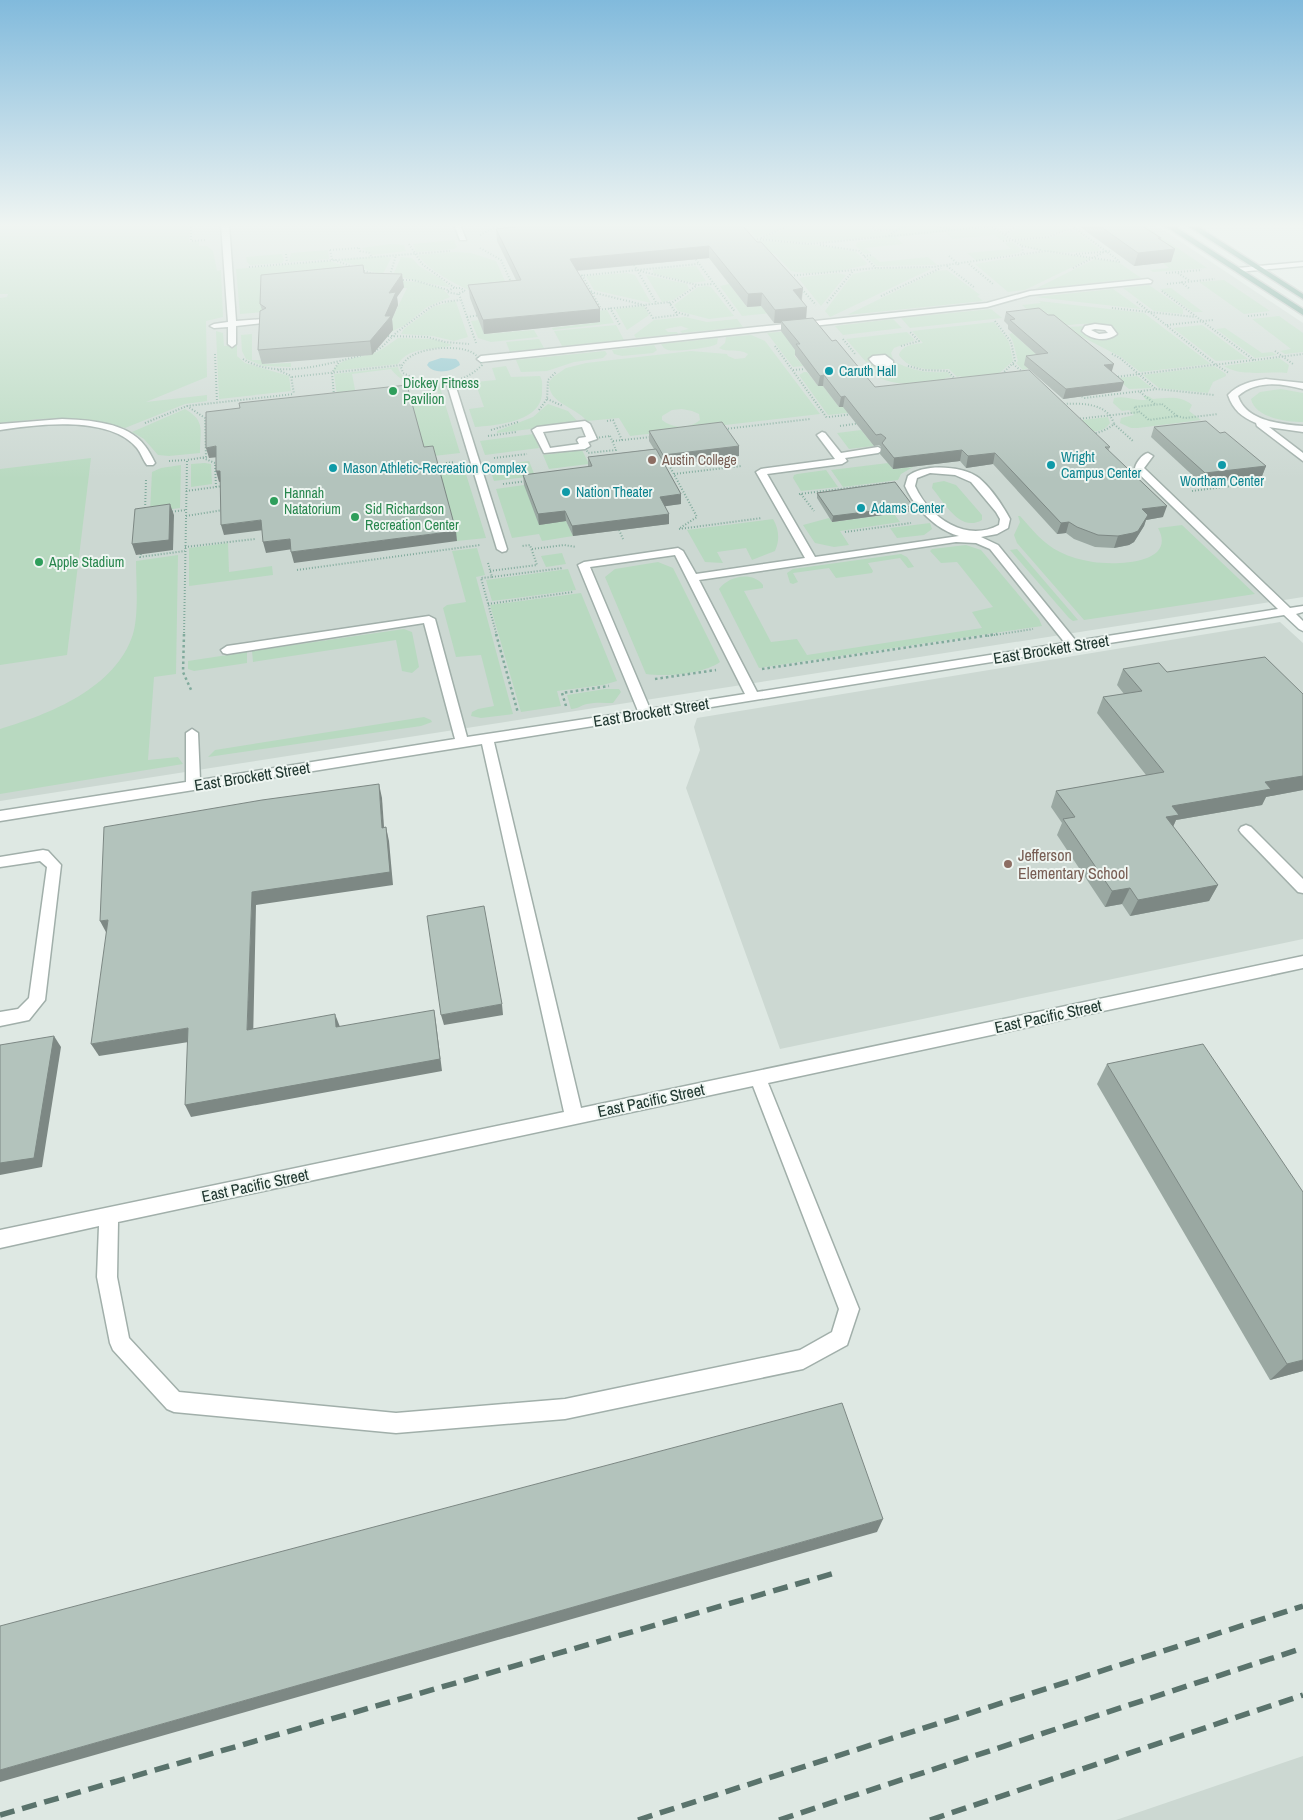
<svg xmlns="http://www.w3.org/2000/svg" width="1303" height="1820" font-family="'Archivo Narrow',sans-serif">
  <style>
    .built { fill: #ccd8d2 }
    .green { fill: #b8d9c0; fill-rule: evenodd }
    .water { fill: #88c2cb }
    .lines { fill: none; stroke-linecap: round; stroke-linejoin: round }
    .minor-casing { stroke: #a1afaa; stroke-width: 3 }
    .major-casing { stroke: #bcc3c1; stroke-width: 3 }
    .path-far1 { stroke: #80aa9c; stroke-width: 2; stroke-dasharray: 1 2; stroke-linecap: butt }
    .path { stroke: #80aa9c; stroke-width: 2.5; stroke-dasharray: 2.5 3; stroke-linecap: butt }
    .minor { fill: #fff; fill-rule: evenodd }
    .major { fill: #659b8c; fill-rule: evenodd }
    .rail { stroke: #5a736c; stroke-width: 5.5; stroke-dasharray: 15 8; stroke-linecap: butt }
    .wall { fill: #9aa8a2 }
    .shaded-wall { fill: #7d8884 }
    .building { fill: #b3c3bc; stroke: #7d8884 }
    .culture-dot { fill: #0f9aa8; stroke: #eef5f1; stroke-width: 2 }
    .leisure-dot { fill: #2e9e5b; stroke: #eef5f1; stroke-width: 2 }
    .education-dot { fill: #8d6e63; stroke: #eef5f1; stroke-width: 2 }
    .labels { text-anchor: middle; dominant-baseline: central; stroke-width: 4; stroke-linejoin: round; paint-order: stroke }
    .far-culture-label { font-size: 14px; fill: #0d838f; stroke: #eef5f1; text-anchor: start }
    .far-leisure-label { font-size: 14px; fill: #27864d; stroke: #eef5f1; text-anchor: start }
    .far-education-label { font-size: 14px; fill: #785e54; stroke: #eef5f1; text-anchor: start }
    .street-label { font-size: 16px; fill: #203730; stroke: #eef5f1 }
    .education-label { font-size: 16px; fill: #785e54; stroke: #eef5f1; text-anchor: start }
  </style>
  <rect width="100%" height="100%" fill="#dee8e3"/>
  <g class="built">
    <polygon points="0,224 1154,224 1303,323 1303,597 0,801"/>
    <polygon points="1280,622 1303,643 1303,939 780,1049 686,788 700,750 694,727 697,718"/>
    <polygon points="1303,1756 1303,1820 1116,1820"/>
  </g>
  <g class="green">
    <polygon points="0,224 190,224 189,242 199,241 199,246 207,246 213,251 217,271 221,270 223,317 206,321 207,377 146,402 207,395 207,401 185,404 125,428 102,422 69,418 40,419 0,423 0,298 7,297 8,294 0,294"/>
    <polygon points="745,224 789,224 776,231 756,237"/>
    <polygon points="795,224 865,224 874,232 888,231 892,228 878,229 872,224 895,228 903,225 884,224 934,224 933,225 941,226 1008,224 958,229 992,228 1008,239 1001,240 994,235 953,239 945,232 896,237 903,244 865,248 871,253 865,254 856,246 857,242 884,238 884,236 806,243 762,239"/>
    <polygon points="1022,224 1064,224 1071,229 1045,236 1014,239 1008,235"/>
    <polygon points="1142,224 1207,268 1153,272 1150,270 1169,268 1163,263 1171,262 1106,227"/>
    <path d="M1073 230 1100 249 1098 251C1075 253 1035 256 1016 241L1049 238Z"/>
    <polygon points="454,240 457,247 454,249 416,252 413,244"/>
    <path d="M758 240 823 246 856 252 867 263 866 265C843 271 814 276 791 271L775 254 768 252Z"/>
    <polygon points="1012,242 1020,248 1021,251 1018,253 977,261 967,253 1011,249 1005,243"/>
    <polygon points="391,244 404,245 406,251 373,255 361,248"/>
    <polygon points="328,250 329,259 289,262 291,253"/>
    <path d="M455 252 471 253 496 261 505 281 504 284C497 285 475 292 469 290 455 284 427 269 418 255Z"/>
    <polygon points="1044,252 1091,258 1025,290 1008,292 975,264"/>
    <polygon points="282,254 284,260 282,263 250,265 247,262 246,257"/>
    <polygon points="382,256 391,258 383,274 379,274 340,260"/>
    <polygon points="873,256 880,262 928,257 937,265 877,266 867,257"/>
    <path d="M401 257 412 258 419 266 441 279 450 287C444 287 398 277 393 275Z"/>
    <polygon points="1095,259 1118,262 1141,278 1035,289"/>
    <polygon points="330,261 374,277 264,312 240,314 236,269"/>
    <polygon points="696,266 706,281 692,283 653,273 653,270"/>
    <polygon points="927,268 931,269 830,317 825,311 853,274 877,269"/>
    <polygon points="947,270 980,295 977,296 983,301 847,315 937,271"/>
    <polygon points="627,273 635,275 651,303 594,290 586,276"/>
    <polygon points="837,273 846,275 821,306 799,279 803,277"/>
    <polygon points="646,275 687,284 689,289 673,300 662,302"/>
    <polygon points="1224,280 1270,311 1244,314 1199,282"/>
    <polygon points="402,281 420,282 443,289 450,297 427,307 405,325 391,332 387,329 407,288 403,288"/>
    <polygon points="729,284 747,307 765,305 771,313 742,316 720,286"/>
    <polygon points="1149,285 1183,309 1183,314 1154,311 1123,288"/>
    <polygon points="707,286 711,287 734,316 709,319 678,311 674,305 698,287"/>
    <polygon points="1171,288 1203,312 1193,312 1160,289"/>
    <polygon points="1113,289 1141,309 1035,297"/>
    <polygon points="453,301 456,302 468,337 454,341 433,336 401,334 404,329 433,307"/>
    <path d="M1039 301 1144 313 1211 364 1140 372 1121 357 1063 327 1091 326 1088 333 1111 335C1094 319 1082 324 1061 326L1047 313 1033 315 1022 305 1041 303Z"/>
    <polygon points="644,306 649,315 627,330 615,309"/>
    <polygon points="991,309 1002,318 910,328 901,318"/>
    <polygon points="607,310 614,323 553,330 552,328 600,322 594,311"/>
    <polygon points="1279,316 1303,333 1303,352 1285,354 1280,351 1291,349 1252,319"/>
    <polygon points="685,317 707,322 737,319 743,327 682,333 680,331 689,329 681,326 665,329 668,332 677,332 678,334 636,338 634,335 654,320"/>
    <polygon points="893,319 902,328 843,335 835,326"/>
    <polygon points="479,320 485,334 534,330 538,337 491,342 478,338 471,321"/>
    <path d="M994 322 1009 342 1013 361 994 378 966 381 960 376 957 377 949 369C933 370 909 371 899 355 902 345 914 344 923 343L912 331Z"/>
    <polygon points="616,325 624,340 562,346 554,331"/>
    <polygon points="1202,325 1248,359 1216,361 1173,328"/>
    <polygon points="1225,328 1262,353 1272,352 1277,355 1255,358 1216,329"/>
    <polygon points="216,331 223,333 224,346 237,345 237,356 245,363 289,376 291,391 219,399"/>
    <polygon points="790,331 799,354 794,355 803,366 793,367 767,333"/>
    <path d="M907 332 915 340 894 348 891 353 893 359 887 360 888 362C897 361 899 365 907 367 920 372 933 373 947 372L952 377 945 378 949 383C927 384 887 389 870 371L874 370 869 364 876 363 874 361 866 362 846 339Z"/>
    <polygon points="1012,333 1046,363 1023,370 1016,363 1018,361 1013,342 1009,334"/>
    <polygon points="252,334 252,360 262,360 262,364 291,363 291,367 263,366 246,359 242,351 241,335"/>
    <path d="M751 335 765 341 820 414 630 436 619 418 587 421C575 406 548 404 549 382L553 377 566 368 586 363 691 351 727 354 728 356 735 359 745 358 748 354C739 348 727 353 719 348L725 343 726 337ZM682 409 692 411 699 414 700 420C690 429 673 429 662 420V416L672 410Z"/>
    <path d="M398 338 432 339 453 345C435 351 410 345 398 364L333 371C340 356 366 358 379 351 386 347 392 342 398 338Z"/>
    <path d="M718 338 717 344C711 348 675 352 668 350 663 348 664 348 661 344Z"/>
    <polygon points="539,339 544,348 510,352 506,342"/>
    <polygon points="654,345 657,350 653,353 622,356 614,354 612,350"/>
    <polygon points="605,351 607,354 603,358 574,362 547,371 521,372 516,360"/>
    <path d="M1279 358 1289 365 1287 373C1266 371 1241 377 1224 366Z"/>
    <path d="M506 366 511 377 540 376C543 381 542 385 542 391 543 422 497 425 475 427L469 409 484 407 475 382 496 380 492 368Z"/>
    <polygon points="1214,366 1226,374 1226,376 1213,382 1208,393 1159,388 1143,375"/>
    <path d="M398 367C401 383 426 384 439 384L460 453 425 457 411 403 440 400 436 386C419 386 402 384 391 369L352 374 357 400 338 402 334 374Z"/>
    <polygon points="804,372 807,372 818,386 823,386 839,407 852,406 856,412 828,415 799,375"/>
    <polygon points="1137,376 1152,388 1129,389 1116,378"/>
    <path d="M1281 389 1303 393V422C1287 422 1255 418 1251 399L1260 392Z"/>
    <path d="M1143 396H1148L1153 399C1166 398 1181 395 1192 405L1189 411 1201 420 1138 428H1131L1120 423 1121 418 1134 415 1129 410 1122 411 1113 403 1114 398C1126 395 1135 401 1146 400Z"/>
    <polygon points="548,404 568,411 579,423 497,433 497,431 533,417"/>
    <path d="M185 409C206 421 200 431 200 453L169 456 158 455 144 439 132 432Z"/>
    <path d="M1108 417 1110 423C1099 439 1078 428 1064 422Z"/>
    <polygon points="861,430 874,446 849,449 837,433"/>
    <polygon points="534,434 539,448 485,455 480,441"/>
    <polygon points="582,450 589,464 549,469 543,455"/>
    <polygon points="91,458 67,655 0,665 0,469"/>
    <polygon points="529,461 535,476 494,481 489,466"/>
    <polygon points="205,463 211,464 212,484 191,487 191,464"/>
    <polygon points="888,463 893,469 913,467 901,474 898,480 843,487 831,470"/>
    <polygon points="181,465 180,508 150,512 152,472 161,468"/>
    <polygon points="826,470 838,487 801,491 793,478 794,475 797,474"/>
    <polygon points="465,471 486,538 457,541 439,474"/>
    <path d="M944 481 956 485 982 515V520C960 533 944 502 932 488L933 483Z"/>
    <polygon points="524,485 566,521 573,536 542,541 539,534 512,538 496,489"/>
    <polygon points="894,514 900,522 840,531 849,545 834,547 815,543 803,525 829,518 832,522"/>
    <path d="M1018 516H1020C1032 529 1043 544 1060 552 1070 557 1081 560 1093 562 1113 565 1178 565 1158 528L1182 525 1255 594 1084 620 1017 543 1014 535 1020 522Z"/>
    <path d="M773 519C779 529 780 540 775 551L752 560 746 548 717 552 723 563 705 562 687 530Z"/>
    <polygon points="930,523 932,529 924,535 897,538 890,528"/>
    <polygon points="228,543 229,572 272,566 273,575 189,586 189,548"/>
    <path d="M966 545 981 550 1039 619 1042 626 759 668 719 589C729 576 752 571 763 585V588L744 591 771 642 797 639 807 655 982 628 972 612 993 607 957 562 941 563 930 551 932 549Z"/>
    <polygon points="477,548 485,575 476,577 513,714 481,718 471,716 472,712 478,709 494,706 481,655 456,657 443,608 447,605 466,602 452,551"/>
    <polygon points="1017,549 1078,620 1073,621 1069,618 1010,550"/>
    <polygon points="562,553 566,564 546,567 541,556"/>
    <polygon points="901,554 907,557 914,567 908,568 900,558 868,563 873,571 872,573 836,578 829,568 793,573 798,582 793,584 790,583 787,573 793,569"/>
    <path d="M178 555 176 674 154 677 148 760 178 757 183 764 0 794V729C50 714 116 688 133 634 139 613 136 582 136 561Z"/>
    <path d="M658 562 673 568 720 662C703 674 666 677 646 674L605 577 615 569Z"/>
    <polygon points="568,569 576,590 492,601 486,580"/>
    <polygon points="581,593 617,681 603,685 557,691 561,706 521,712 490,605"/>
    <polygon points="404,629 412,632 419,667 412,673 402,671 396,640 253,662 252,651"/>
    <polygon points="247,652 247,663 194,671 188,669 188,661"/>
    <path d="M605 689H619L621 692 613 703C605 703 596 702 587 704 581 705 578 709 571 709L567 695Z"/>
    <polygon points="424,717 431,720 432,722 421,726 208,757 215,750"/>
  </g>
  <path class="water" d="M441 358 456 359 459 362 460 365C451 372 434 375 427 365L429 362Z"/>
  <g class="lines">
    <g class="minor-casing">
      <g id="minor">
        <polygon points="221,224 229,224 236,321 263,319 267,321 263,323 236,326 236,344 232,347 228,344 228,327 214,328 210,326 214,324 228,322"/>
        <polygon points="454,224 460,224 466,240 460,240"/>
        <polygon points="1303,262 1303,266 1238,272 1234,270 1238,268"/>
        <polygon points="1148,279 1152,281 1151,283 1030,295 987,307 481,362 477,359 481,356 987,303 1030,291"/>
        <path d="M1095 324 1111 326 1117 334C1107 342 1091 340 1082 331L1085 326ZM1095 329 1105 330 1108 333 1099 334 1091 330Z"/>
        <path d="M885 355 893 361V365C881 368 876 369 869 359L873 356Z"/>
        <polygon points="450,378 454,381 507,549 506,551 502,552 497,549 446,381"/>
        <path d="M1266 379 1303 383V389C1281 383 1256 380 1238 396 1246 421 1280 424 1303 426V432L1269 427 1303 453V461L1257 426 1256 423C1242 417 1233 410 1228 395 1238 384 1252 381 1266 379Z"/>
        <path d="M62 419C88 420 128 422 145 446 149 451 152 457 155 463L153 465H147C143 460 141 453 137 448 110 415 37 424 0 430V424Z"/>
        <path d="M585 421 590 424 597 439 588 442 590 446 585 449 544 453 532 430 537 427ZM582 427 586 437 579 438 577 440 579 444 550 448 543 432Z"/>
        <path d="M822 432 825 433 841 453 878 447 883 450 878 453 845 458 847 461 842 464 767 474 815 557 959 536C936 530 914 507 905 486L908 476C924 463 964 466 979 478 991 488 1003 506 1010 519L1008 528 997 534 981 537 998 545 1076 641 1278 609 1135 470C1134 465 1142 454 1148 453L1153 456 1144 468 1290 608 1303 606V612L1296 614 1303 621V631L1299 629 1284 615 494 742 581 1108 1303 956V968L768 1083 859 1309 847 1345 803 1369 565 1419 396 1433 174 1412 167 1409 113 1350 110 1343 97 1277 99 1226 0 1248V1230L564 1112 482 744 0 821V811L186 782V733L192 729 198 733 200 780 455 739 424 623 227 654 223 653 221 650 227 646 429 616 435 619 467 737 638 711 578 565 584 562 678 548 683 551 696 574 805 558 756 472 761 469 835 459 817 435ZM930 473 955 475 971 482 996 512 1000 519 999 525C965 543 929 517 915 486L917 478ZM956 542 976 543 990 549 1065 643 757 692 699 580ZM675 555 745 694 650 709 590 567ZM753 1086 839 1309 832 1332 800 1350 565 1399 396 1413 179 1392 129 1338 117 1277 118 1222Z"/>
        <polygon points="1246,825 1251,827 1303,879 1303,893 1298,892 1241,833 1239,830 1241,827"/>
        <polygon points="43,850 48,851 61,865 45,1000 29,1020 0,1026 0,1012 18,1009 29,998 47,867 40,861 0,867 0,857"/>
      </g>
    </g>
    <g class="major-casing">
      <g id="major">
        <polygon points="1162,224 1171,224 1303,309 1303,315"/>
        <polygon points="1185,224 1194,224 1303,294 1303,299"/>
      </g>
    </g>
    <g class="path-far1">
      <polyline points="191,224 191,241 206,240"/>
      <polyline points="868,224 876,231 895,229"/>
      <polyline points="879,224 903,226"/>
      <polyline points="1069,224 1118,260"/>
      <polyline points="938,225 948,224"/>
      <polyline points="992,227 1022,246 1023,253"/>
      <polyline points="1006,234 1019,224"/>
      <polyline points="480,235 502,224"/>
      <path d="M889 236C905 220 931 225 951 229"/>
      <polyline points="761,238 792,224"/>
      <polyline points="757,239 809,244 1014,224"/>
      <polyline points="1003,241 1048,237 1066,230 1087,228"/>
      <polyline points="409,244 422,264 455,288"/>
      <polyline points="820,245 859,251 876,268"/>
      <polyline points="1022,246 1041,250"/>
      <polyline points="359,248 360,251 369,253 371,256"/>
      <polyline points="480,248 501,260 511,282"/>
      <polyline points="330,250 332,259 355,268"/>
      <polyline points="330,250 359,248"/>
      <polyline points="286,254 287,263"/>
      <polyline points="1076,254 1112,251"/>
      <polyline points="864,256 872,255"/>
      <polyline points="949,256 959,265"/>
      <polyline points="694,257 735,312"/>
      <polyline points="969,264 993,284"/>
      <polyline points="634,265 657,304"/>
      <polyline points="947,266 975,288"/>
      <polyline points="249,267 450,251"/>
      <polyline points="1073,268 1106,251"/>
      <polyline points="361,270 374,274"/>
      <polyline points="640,271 697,285 713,284"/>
      <polyline points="1166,273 1202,270"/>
      <polyline points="1178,273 1190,281"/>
      <polyline points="390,275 396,255"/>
      <polyline points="582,275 601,309"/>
      <polyline points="578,276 698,264"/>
      <polyline points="788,276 876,268 932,267 1046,251 1120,262"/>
      <polyline points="400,280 413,280 448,290"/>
      <polyline points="1181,282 1190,289"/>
      <polyline points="1167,284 1215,279"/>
      <polyline points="800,287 816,305"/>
      <polygon points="453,288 461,288 465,291 457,294 447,292"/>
      <polyline points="1162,291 1254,360"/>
      <polyline points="591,292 644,305"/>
      <polyline points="459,294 476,343"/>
      <polyline points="881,296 941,268"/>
      <polygon points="669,302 677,315 653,318 644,305"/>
      <polyline points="1137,302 1216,365 1229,373"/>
      <polyline points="827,303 853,271"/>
      <polyline points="670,304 696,286"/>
      <polyline points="610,308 620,325"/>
      <polyline points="1112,308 1195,317"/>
      <polyline points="596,310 644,305"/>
      <polyline points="676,312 690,316"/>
      <polyline points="1248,316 1269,314"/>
      <polyline points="467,317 480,315"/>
      <polyline points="995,321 1011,342 1015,361 1001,375"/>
      <polyline points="1167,325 1213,320"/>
      <polyline points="388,336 427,337 445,342 469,344"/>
      <polyline points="843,339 855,354"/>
      <polyline points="775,346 827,418"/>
      <polyline points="901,346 919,341 910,332"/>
      <path d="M441 348C457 348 476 347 482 365 461 387 429 386 403 373L401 367C409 352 426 350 441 348Z"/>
      <polyline points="1275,351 1293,364"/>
      <polyline points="372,353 382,347 397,332 432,306 443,302 460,300"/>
      <polyline points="215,354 217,402"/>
      <polyline points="1112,354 1120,358 1156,389"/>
      <path d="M243 359C277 380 327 364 363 355"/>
      <polyline points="1013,364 1024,373"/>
      <polyline points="908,366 923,370 948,371 957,381"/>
      <polyline points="278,370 291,376 294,394"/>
      <polyline points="793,370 805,369"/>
      <polyline points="292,377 402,365"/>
      <polyline points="1115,377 1303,354"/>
      <polyline points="1140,392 1155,404"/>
      <polyline points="334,395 332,373 339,362"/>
      <polyline points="1079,395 1085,398 1157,389 1214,395"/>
      <polyline points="547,399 563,406"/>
      <path d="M1064 404C1082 403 1108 403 1114 424 1094 441 1059 437 1046 414L1054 407Z"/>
      <polygon points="1162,404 1177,416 1149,420 1134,407"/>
      <polyline points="539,410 547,399 548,380 556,372"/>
      <polyline points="1177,416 1185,418 1218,414"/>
      <polyline points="829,417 853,414"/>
      <polyline points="1077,419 1140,412"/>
      <polyline points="607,421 613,420 622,440"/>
      <polyline points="145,423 187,406 294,394"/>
      <polyline points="1114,424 1134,442"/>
      <polyline points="840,426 861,423"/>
      <polyline points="725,429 810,419"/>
      <polyline points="491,430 518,422"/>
      <polyline points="488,436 516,432"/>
      <polygon points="610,436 616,450 588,453 582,440"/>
      <polyline points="613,441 651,437"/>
      <polyline points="203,458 215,463 216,487"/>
      <polyline points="494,458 527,454"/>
      <polyline points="169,461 187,460"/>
      <polyline points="446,463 455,462"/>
      <polyline points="669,465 697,517 680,528"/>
      <polyline points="674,474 741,466"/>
      <polyline points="503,484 527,481"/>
      <polyline points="186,491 223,486"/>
      <polyline points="1192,491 1247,484"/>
      <polyline points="799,494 889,483"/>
      <polyline points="801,494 814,511"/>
      <polyline points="145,511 146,480"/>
      <polyline points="169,512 186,510"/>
      <polyline points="186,516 223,510"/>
      <polyline points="679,529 762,518"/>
      <polyline points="619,530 623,539"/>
      <polyline points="845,532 911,523"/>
      <polyline points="185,547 255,539"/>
      <polyline points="532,549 564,545 576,547"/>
      <polyline points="141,554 140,557 185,551"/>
      <polyline points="488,563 492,577 481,578 497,636"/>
      <polyline points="297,570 480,545"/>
      <polyline points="490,571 537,565 530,545 522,546"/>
      <polyline points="492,577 563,568"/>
      <polyline points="488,604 573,592"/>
      <polyline points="184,636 187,460 206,457 205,418 187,406"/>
      <polyline points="988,636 1033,629"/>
    </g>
    <g class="path">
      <polyline points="184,634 183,672 192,692"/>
      <polyline points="496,634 518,713"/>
      <polyline points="762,669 997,634"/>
      <polyline points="655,679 716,670"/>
      <polyline points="566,706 562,693 609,686"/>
    </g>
    <use href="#minor" class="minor"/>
    <use href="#major" class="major"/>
    <g class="rail">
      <polyline points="0,1815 835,1573"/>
      <polyline points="638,1820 1303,1606"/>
      <polyline points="779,1820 1303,1648"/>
      <polyline points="930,1820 1303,1695"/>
    </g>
  </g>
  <g class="wall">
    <polygon points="1076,224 1139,224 1161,238 1160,239 1175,249 1171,262 1134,266"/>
    <polygon points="496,229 757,242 803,288 802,300 806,318 832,341 875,387 1110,447 1108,451 1163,517 1146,520 1144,526 1134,542 1129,545 1114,548 1095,547 1074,539 1066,533 1057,534 993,464 966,468 960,461 893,469 880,454 881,447 879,445 874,446 843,407 839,407 823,386 818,386 795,355 795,350 781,331 781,323 774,323 761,306 747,307 709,258 577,271 600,309 600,322 484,334 470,298 468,285 516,280 497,241"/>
    <polygon points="363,265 364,273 404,287 397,297 398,305 392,319 393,330 372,355 262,364 258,350 262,310 260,304"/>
    <polygon points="1006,312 1112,372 1121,391 1063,399 1024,365 1026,356 1037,355 1008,329 1008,325 1004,321"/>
    <polygon points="1154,427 1220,433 1266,466 1262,476 1202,484 1151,437"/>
    <polygon points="649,431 739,446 739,456 665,465 681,504 665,506 669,524 573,536 566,521 539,525 524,485 523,475 588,467 588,457 654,449 649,441"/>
    <polygon points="817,493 913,506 912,511 832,522 817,498"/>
    <polygon points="1123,669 1167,672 1303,694 1303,790 1266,797 1262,805 1176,820 1173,827 1218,885 1209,901 1130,916 1122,904 1105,907 1057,835 1062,823 1051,807 1056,791 1146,775 1097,713 1103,697 1124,694 1117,685"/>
    <polygon points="1107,1064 1303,1371 1270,1380 1097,1084"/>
  </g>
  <g class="shaded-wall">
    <polygon points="709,246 709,258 571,271 570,259"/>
    <polygon points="1175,249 1171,262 1134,266 1138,253"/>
    <polygon points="402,274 404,287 397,297 398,305 392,319 393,330 372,355 370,341 385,316 389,293"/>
    <polygon points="803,288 801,302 793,290"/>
    <polygon points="762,293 761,306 747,307 748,294"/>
    <polygon points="807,307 806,320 781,321 781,323 774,323 775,310"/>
    <polygon points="600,309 600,322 484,334 483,320"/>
    <polygon points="1114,364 1111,374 1104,365"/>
    <polygon points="824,375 823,386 818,386 820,376"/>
    <polygon points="1124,382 1121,391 1063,399 1066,389"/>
    <polygon points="845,396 843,407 839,407 841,397"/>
    <polygon points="216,446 219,457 209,458 206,448"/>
    <polygon points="739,446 739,456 663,466 663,455"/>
    <polygon points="962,450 960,461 893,469 894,458"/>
    <polygon points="995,453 993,464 966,468 968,456"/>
    <polygon points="1266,466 1262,476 1202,484 1205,473"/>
    <polygon points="216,471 220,471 223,481 219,482"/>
    <polygon points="681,494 681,504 660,507 660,497"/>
    <polygon points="170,504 174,515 173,550 136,555 132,544"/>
    <polygon points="913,506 912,511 832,522 833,516"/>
    <polygon points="1167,506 1163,517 1146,520 1144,526 1134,542 1129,545 1114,548 1118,536 1142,509"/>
    <polygon points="565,511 566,521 539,525 538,514"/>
    <polygon points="669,514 669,524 573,536 572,526"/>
    <polygon points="261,520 264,530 224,535 221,525"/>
    <polygon points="1069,522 1066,533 1057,534 1061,523"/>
    <polygon points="456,531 457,541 294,563 291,552"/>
    <polygon points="290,539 293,549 266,553 263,542"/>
    <polygon points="1303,776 1303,790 1266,797 1262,805 1176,820 1171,831 1158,833 1172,806 1265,782"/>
    <polygon points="379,784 382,798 385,841 382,828"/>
    <polygon points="386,827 389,841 393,885 256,905 253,1042 247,1030 252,892"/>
    <polygon points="1218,885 1209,901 1130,916 1138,900"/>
    <polygon points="1130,888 1122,904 1105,907 1112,891"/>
    <polygon points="108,920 107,934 100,921"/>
    <polygon points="502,1004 503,1015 444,1025 441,1015"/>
    <polygon points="434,1010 436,1023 442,1071 191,1117 185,1105"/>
    <polygon points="335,1014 340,1027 336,1027"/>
    <polygon points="188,1028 195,1041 99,1056 91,1044"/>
    <polygon points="54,1036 61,1047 42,1167 0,1175 0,1163"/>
    <polygon points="1303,1360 1303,1371 1270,1380 1287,1364"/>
    <polygon points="883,1519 877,1532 0,1782 0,1770"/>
  </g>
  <g class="building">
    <polygon points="521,224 741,224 757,242 761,242 803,288 793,290 807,307 775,310 762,293 748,294 709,246 570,259 600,309 483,320 468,285 521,280 496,229 514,227"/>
    <polygon points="1097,224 1139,224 1161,238 1158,238 1175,249 1138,253"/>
    <polygon points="363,265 364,273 402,274 389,293 396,292 385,316 391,316 370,341 258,350 260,311 266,308 260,304 261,275"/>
    <polygon points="1039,308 1048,315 1054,315 1114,364 1104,365 1124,382 1066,389 1026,356 1048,353 1010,320 1015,319 1006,312"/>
    <polygon points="813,318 832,341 836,340 875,387 1029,370 1110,447 1105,447 1167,506 1142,509 1148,515 1138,531 1133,533 1118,536 1098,535 1077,527 1069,522 1061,523 995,453 968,456 962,450 894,458 882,443 886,438 881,434 876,435 845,396 841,397 824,375 820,376 796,344 800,344 781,321"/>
    <polygon points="407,385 424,447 433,446 456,531 291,552 290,539 263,542 261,520 221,525 220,471 216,471 216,446 206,448 206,412 240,408 239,403"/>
    <polygon points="1206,421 1220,433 1225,432 1266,466 1205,473 1154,427"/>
    <polygon points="722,422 739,446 663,455 649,431"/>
    <polygon points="656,449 681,494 660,497 669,514 572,526 565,511 538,514 523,475 592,466 588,457"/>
    <polygon points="895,482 913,506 833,516 817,493"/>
    <polygon points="170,504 169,540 132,544 135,509"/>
    <polygon points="1265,657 1303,694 1303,776 1265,782 1271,789 1172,806 1179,815 1166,817 1218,885 1138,900 1130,888 1112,891 1063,819 1075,817 1056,791 1164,772 1103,697 1142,691 1123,669 1159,663 1167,672"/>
    <polygon points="379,784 382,828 386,827 390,872 252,892 247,1030 335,1014 336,1027 434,1010 440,1059 185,1105 188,1028 91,1044 108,920 100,921 104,827 262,800"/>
    <polygon points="484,906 502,1004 441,1015 427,916"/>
    <polygon points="54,1036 34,1158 0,1163 0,1045"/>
    <polygon points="1203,1044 1303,1192 1303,1360 1287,1364 1107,1064"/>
    <polygon points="842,1403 883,1519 0,1770 0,1626"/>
  </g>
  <linearGradient id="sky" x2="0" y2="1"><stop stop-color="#81badc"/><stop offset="0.47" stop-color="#f0f5f2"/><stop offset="1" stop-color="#f0f5f2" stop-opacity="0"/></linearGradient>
  <rect width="1303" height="479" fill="url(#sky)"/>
  <g class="culture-dot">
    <circle cx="829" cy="371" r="5"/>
    <circle cx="1051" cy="465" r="5"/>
    <circle cx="1222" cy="465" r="5"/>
    <circle cx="333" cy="468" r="5"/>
    <circle cx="566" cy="492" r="5"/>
    <circle cx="861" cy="508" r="5"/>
  </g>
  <g class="leisure-dot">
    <circle cx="393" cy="391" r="5"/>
    <circle cx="274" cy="501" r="5"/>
    <circle cx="355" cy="517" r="5"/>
    <circle cx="39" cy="562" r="5"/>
  </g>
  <g class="education-dot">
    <circle cx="652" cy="460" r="5"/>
    <circle cx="1008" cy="864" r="5"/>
  </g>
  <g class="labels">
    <g class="far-culture-label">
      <text x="839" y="371">Caruth Hall</text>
      <text x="1061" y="457">Wright<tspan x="1061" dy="16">Campus Center</tspan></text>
      <text x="343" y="468">Mason Athletic-Recreation Complex</text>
      <text x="1222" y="481" text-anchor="middle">Wortham Center</text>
      <text x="576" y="492">Nation Theater</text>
      <text x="871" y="508">Adams Center</text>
    </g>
    <g class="far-leisure-label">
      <text x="403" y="383">Dickey Fitness<tspan x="403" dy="16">Pavilion</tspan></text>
      <text x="284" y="493">Hannah<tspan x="284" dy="16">Natatorium</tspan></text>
      <text x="365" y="509">Sid Richardson<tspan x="365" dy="16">Recreation Center</tspan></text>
      <text x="49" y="562">Apple Stadium</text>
    </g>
    <g class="far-education-label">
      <text x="662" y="460">Austin College</text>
    </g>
    <g class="street-label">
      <text transform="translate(1051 649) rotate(-9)">East Brockett Street</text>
      <text transform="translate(651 712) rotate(-9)">East Brockett Street</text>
      <text transform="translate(252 776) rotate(-9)">East Brockett Street</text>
      <text transform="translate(1048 1016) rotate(-12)">East Pacific Street</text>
      <text transform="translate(651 1100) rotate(-12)">East Pacific Street</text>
      <text transform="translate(255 1185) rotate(-12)">East Pacific Street</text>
    </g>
    <g class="education-label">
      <text x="1018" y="855">Jefferson<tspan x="1018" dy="18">Elementary School</tspan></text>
    </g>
  </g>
</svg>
